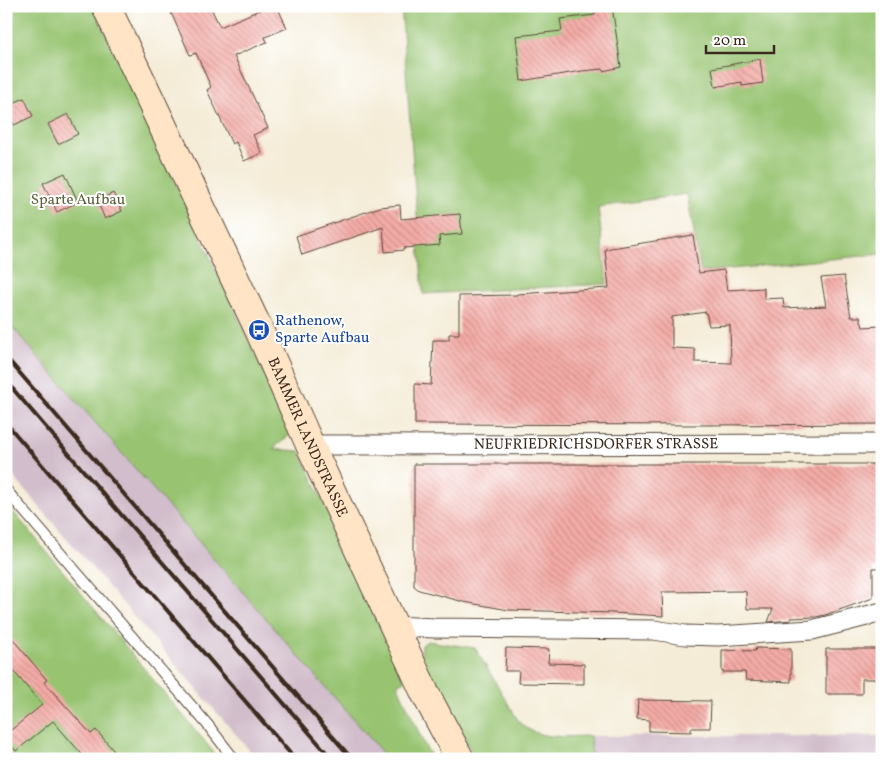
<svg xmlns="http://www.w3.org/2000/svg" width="888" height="765" font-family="Vollkorn,serif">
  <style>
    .industrial { fill: #d1bdcb }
    .green { fill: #98c472; stroke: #6a7748 }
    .building { fill: url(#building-back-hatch); fill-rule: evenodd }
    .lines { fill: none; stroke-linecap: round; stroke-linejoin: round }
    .lane-casing { stroke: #57473a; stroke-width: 12 }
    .street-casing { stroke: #57473a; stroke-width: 21 }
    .secondary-casing { stroke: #57473a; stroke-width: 30 }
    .lane { stroke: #fff; stroke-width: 10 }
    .street { stroke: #fff; stroke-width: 19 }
    .secondary { stroke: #ffe4c6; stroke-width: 28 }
    .rail { stroke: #3b2a1e; stroke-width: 4 }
    .labels { text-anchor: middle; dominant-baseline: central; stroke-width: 4; stroke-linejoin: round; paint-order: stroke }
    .park-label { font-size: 15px; fill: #5c603b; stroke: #fff }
    .transit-label { font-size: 15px; fill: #164399; stroke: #fff; text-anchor: start }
    .street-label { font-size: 15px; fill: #3b2a1e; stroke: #fff }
  </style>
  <defs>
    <pattern id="building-back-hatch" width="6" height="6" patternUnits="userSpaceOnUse" patternTransform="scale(1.25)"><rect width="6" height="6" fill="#f5aca7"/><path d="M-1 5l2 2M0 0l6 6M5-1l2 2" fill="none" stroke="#c88c87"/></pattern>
  </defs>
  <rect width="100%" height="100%" fill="#fff"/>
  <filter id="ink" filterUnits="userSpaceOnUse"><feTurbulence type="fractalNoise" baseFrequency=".02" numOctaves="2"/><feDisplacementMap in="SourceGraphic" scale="10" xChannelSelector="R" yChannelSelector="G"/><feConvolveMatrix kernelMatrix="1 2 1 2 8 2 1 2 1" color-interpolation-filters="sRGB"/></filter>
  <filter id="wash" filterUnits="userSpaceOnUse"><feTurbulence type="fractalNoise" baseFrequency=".0096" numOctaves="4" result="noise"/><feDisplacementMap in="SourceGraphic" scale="20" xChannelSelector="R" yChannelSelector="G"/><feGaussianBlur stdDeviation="1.12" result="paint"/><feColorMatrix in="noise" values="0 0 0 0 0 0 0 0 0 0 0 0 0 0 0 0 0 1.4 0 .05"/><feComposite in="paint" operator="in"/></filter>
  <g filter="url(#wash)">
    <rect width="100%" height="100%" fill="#f4ecd7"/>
    <g class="industrial">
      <polygon points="6,320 388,759 257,759 6,468"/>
      <polygon points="590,736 882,736 882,759 592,759"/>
    </g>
    <g class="green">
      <polygon points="6,6 93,6 292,433 273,449 300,451 405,681 397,684 424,744 433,759 388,759 6,320"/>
      <polygon points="401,6 882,6 882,218 879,219 882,230 882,254 701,272 687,194 598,207 607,284 423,294"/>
      <polygon points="6,503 201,737 219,759 6,759"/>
      <path d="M427 641 475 648 519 722C538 741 566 736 590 736L592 759H476L432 682 421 657 422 645Z"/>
    </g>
    <g id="blocks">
      <g class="building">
        <polygon points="168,6 210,6 220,27 269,6 277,6 287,28 265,37 267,42 234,56 268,128 253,135 262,153 244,161 236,142 232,144 207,90 211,87 196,53 190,55"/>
        <polygon points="594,6 612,6 621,67 603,71 603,69 582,71 521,81 516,36 562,31 560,19 595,15"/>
        <polygon points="760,59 763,83 742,86 742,82 715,87 712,68"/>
        <polygon points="24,98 33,116 14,125 6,107"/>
        <polygon points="68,114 78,134 58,144 48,124"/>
        <polygon points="65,173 78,202 57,212 43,183"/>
        <polygon points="113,193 122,211 105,219 97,201"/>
        <polygon points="400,205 401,219 460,214 462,234 439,236 440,245 404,248 404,250 385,252 383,227 302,255 296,236 380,207"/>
        <path d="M693 235 699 273 724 270 727 290 764 288V299L783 298 784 308 826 306 821 278 844 276 851 317H860L863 327 881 326 882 424 706 425 415 424V384L431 385 433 340H449V334H459V296L517 295V294L609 288 605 249ZM706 312 709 326 730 325 731 363 695 362V349L672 348V317Z"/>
        <polygon points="414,464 882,464 882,568 873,568 873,598 825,615 816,617 791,618 791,620 768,622 773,609 747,609 746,592 742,591 662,592 663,616 613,613 509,610 464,602 419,590 414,586"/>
        <polygon points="6,631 47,680 44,682 91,734 96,730 114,751 105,759 86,759 53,721 16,751 6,739 6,734 42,705 6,662"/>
        <polygon points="506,648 549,649 548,663 584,664 584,684 518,683 519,671 505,671"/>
        <polygon points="756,648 791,649 791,682 746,680 745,672 722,672 722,650 755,651"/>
        <polygon points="826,649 880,649 880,679 862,679 862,694 826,694"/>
        <polygon points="638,700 711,701 710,728 691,728 691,732 649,731 649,720 637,719"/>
      </g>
    </g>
  </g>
  <g filter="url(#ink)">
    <use href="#blocks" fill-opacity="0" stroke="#57473a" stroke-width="1"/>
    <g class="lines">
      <g class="lane-casing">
        <polyline id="lane" points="6,490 207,724 234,759"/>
      </g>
      <g class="street-casing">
        <g id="street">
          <path id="s1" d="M310 445 882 444"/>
          <polyline points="394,626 434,628 654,630 685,635 718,636 812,630 882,612"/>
        </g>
      </g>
      <g class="secondary-casing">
        <g id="secondary">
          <path id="s2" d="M106 6 259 330 310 445 425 693 460 759"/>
        </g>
      </g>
      <use href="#lane" class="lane"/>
      <use href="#street" class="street"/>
      <use href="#secondary" class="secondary"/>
      <g class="rail">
        <polyline points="6,357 352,759"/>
        <polyline points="6,381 332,759"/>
        <polyline points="6,423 295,759"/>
      </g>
    </g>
  </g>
  <defs>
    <g id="bus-disc" transform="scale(1.125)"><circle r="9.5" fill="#1a4fb4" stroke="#fff"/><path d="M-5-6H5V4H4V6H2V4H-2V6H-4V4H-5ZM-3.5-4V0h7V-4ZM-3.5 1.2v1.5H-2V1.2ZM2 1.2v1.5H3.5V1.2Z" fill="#fff"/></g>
  </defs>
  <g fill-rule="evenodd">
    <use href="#bus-disc" x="259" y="330"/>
  </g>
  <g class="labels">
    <g class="park-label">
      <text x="78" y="200">Sparte Aufbau</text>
    </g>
    <g class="transit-label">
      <text x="275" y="321">Rathenow,<tspan x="275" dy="17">Sparte Aufbau</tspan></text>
    </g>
    <g class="street-label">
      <text stroke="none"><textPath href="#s2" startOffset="476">BAMMER LANDSTRASSE</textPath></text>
      <text stroke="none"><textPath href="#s1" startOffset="286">NEUFRIEDRICHSDORFER STRASSE</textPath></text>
    </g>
  </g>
  <rect width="888" height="765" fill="none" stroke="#fff" stroke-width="25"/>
  <path d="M706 45v8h68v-8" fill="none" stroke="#3b2a1e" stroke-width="2.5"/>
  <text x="713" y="45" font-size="15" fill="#3b2a1e" stroke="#ffffff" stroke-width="4" paint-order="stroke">20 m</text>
</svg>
